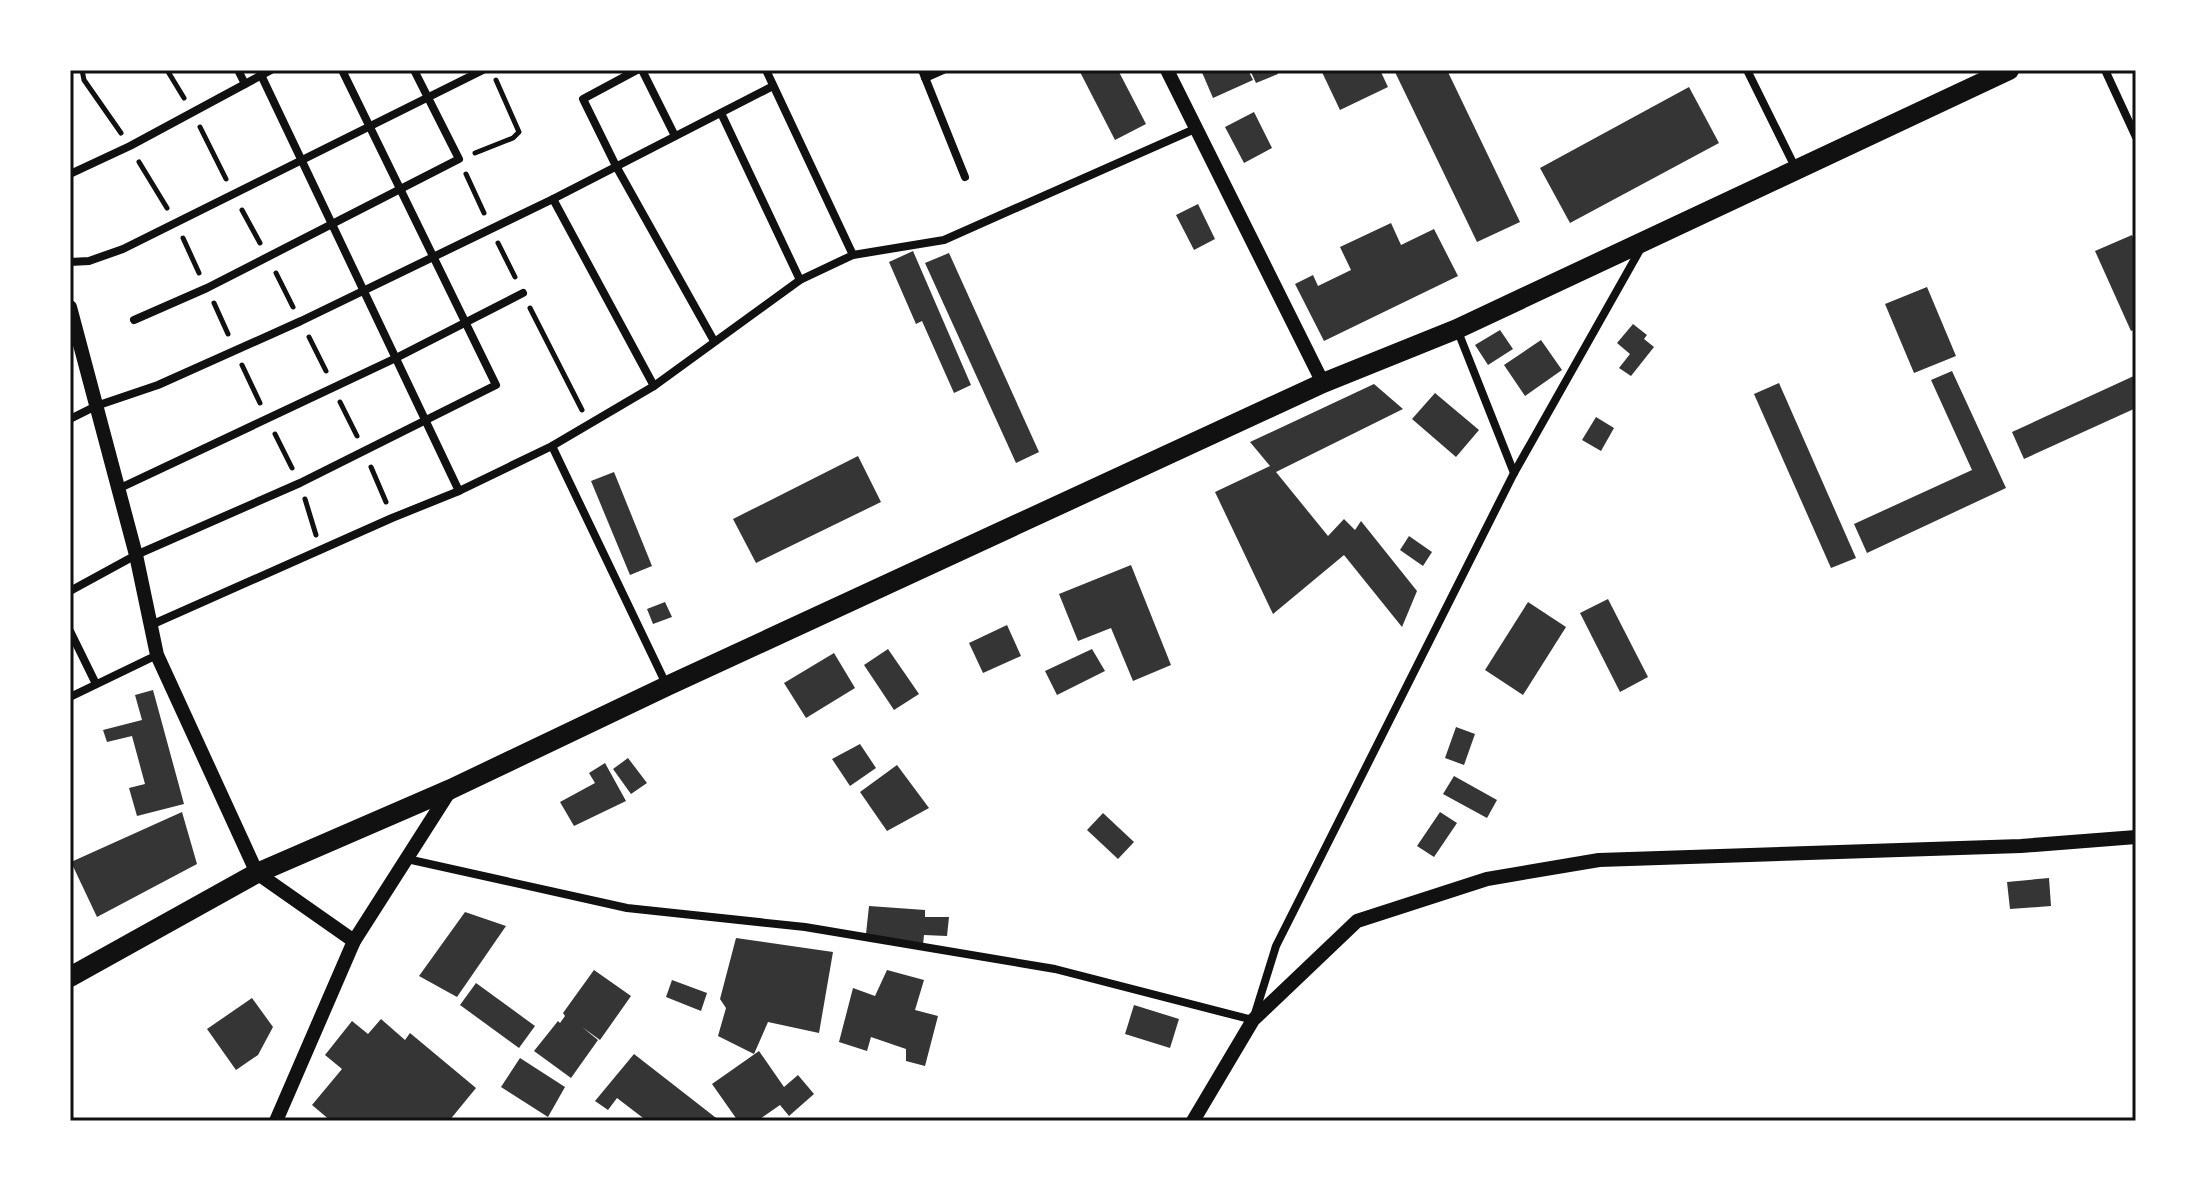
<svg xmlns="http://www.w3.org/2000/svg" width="2206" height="1191" font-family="Commissioner,sans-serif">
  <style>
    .building { fill: #353535 }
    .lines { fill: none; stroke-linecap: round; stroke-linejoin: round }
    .path { stroke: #111; stroke-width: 5 }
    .minor { stroke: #111; stroke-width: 8 }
    .tertiary { stroke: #111; stroke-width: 14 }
    .primary { stroke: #111; stroke-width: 20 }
    .neatline { fill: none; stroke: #111; stroke-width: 3 }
  </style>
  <rect width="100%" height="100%" fill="#fff"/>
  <g class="building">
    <polygon points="1079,70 1118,70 1146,124 1115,140"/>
    <polygon points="1201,70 1248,70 1253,80 1213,98"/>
    <polygon points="1250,70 1277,70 1278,74 1256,83"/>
    <polygon points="1321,70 1380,70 1388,87 1340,110"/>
    <polygon points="1394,70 1447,70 1520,222 1477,242"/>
    <polygon points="1689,87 1719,143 1570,223 1540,168"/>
    <polygon points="1254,112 1272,148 1244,163 1225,127"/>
    <polygon points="1198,204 1215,239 1194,250 1176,215"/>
    <polygon points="1391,223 1401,245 1434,229 1458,276 1324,341 1295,284 1313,275 1318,286 1351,270 1340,247"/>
    <polygon points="2132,235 2136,244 2136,329 2131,331 2095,251"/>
    <polygon points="913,251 971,385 954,393 922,321 916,324 889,262"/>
    <polygon points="949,253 1039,452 1016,463 925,263"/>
    <polygon points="1927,287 1956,356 1914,373 1885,304"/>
    <polygon points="1633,324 1647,335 1644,339 1654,347 1631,376 1619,368 1630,354 1617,343"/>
    <polygon points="1500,330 1513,349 1488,365 1475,345"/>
    <polygon points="1541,340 1562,370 1525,396 1504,365"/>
    <polygon points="1952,371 2006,488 1867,553 1854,524 1972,470 1931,380"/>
    <polygon points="2136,375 2136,408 2024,459 2012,432"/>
    <polygon points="1779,383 1856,558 1831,568 1754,394"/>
    <polygon points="1374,384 1403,409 1276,472 1328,536 1344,519 1355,530 1361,521 1417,591 1402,627 1344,555 1273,614 1215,492 1270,466 1250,442"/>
    <polygon points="1435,393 1479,430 1456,457 1412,419"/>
    <polygon points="1596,417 1614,428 1601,451 1582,440"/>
    <polygon points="858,456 881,502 756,563 733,519"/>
    <polygon points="614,472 652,566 630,575 591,481"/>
    <polygon points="1409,536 1432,552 1423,566 1400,550"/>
    <polygon points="1131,565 1171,665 1133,681 1111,628 1078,641 1059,594"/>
    <polygon points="1608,599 1648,677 1620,692 1580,613"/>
    <polygon points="665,602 672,617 653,624 647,609"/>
    <polygon points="1528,602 1566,627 1523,695 1485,670"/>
    <polygon points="1007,625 1021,656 983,673 969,643"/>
    <polygon points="888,649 919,694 894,710 864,665"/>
    <polygon points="1092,649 1105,671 1057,695 1045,671"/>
    <polygon points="834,653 855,688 806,718 784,683"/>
    <polygon points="153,690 184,804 137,816 129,788 145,784 132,736 107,742 103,730 142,720 135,695"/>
    <polygon points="1456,727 1475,734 1464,765 1445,758"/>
    <polygon points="860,744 876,768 850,786 832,759"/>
    <polygon points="628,758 647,783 631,794 613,769"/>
    <polygon points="605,763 626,801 574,826 560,802 595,783 589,773"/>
    <polygon points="897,765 929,808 887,831 860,792"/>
    <polygon points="1454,776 1497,800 1487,818 1443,794"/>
    <polygon points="182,812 197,864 97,917 71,862"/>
    <polygon points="1440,812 1457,823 1434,857 1417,846"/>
    <polygon points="1103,813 1134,842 1118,859 1087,830"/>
    <polygon points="2049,878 2051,906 2010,909 2007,882"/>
    <polygon points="869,906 925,910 925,917 949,917 947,936 924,935 923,945 866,934"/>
    <polygon points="465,912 506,926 457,997 419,976"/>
    <polygon points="736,938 833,952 819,1033 768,1022 754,1054 718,1036 726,1008 720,999"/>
    <polygon points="594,970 631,996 600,1040 582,1027 598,1040 571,1078 534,1051 558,1021 560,1023 565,1016 563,1013"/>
    <polygon points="887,970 924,980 915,1010 938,1016 925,1066 906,1061 906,1049 871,1037 867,1051 839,1042 853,988 875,996"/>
    <polygon points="672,980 707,993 701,1011 666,997"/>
    <polygon points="476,983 535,1026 519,1048 460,1005"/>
    <polygon points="252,998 273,1027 258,1055 236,1070 207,1029"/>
    <polygon points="1134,1005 1179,1019 1170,1048 1125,1034"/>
    <polygon points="381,1019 405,1040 410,1033 476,1088 449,1121 331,1121 312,1105 342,1069 325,1055 352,1021 368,1034"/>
    <polygon points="759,1051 784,1087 798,1075 814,1094 789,1116 780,1105 757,1121 738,1121 712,1084"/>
    <polygon points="634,1054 720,1121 647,1121 617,1098 608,1110 595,1101"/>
    <polygon points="520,1058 565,1087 548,1117 501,1087"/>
  </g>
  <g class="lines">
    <g class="path">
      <polyline points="82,70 84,80 121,133"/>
      <polyline points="167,70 184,98"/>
      <polyline points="200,127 226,179"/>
      <polyline points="475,153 513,138 519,132 496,80"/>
      <polyline points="139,162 167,208"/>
      <polyline points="466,174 484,213"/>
      <polyline points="242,210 260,243"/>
      <polyline points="183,238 199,273"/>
      <polyline points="498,243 515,277"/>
      <polyline points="276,273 293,307"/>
      <polyline points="214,303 228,334"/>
      <polyline points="530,308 582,410"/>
      <polyline points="309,337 326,371"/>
      <polyline points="242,365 260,403"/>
      <polyline points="340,402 357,436"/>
      <polyline points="275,434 292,468"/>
      <polyline points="371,467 386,502"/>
      <polyline points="305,499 316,535"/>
    </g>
    <g class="minor">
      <polyline points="238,70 245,84"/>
      <polyline points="637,70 583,99 616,166 714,341"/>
      <polyline points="642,70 675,136"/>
      <polyline points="766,70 853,255"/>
      <polyline points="922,70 965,177"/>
      <polyline points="1747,70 1796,169"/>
      <polyline points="2105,70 2136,137"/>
      <polyline points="261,75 459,491"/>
      <polyline points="925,78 943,70"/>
      <polyline points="721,113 800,280"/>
      <polyline points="70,174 130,146 271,70"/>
      <polyline points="553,199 654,386"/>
      <polyline points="70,262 89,261 123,249 483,70"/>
      <polyline points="134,320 207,288 459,159 414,70"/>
      <polyline points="1457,329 1514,473"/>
      <polyline points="70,419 96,406 158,385 301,321 553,199 773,86"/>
      <polyline points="552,446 667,686"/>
      <polyline points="118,489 396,358 523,293"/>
      <polyline points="70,591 136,555 300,483 496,385 342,70"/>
      <polyline points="151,625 392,518 459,491 552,446 654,386 800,280 853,255 944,240 1197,128"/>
      <polyline points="70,631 96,684"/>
      <polyline points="70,697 157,655"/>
      <polyline points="407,859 627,908 805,927 1055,969 1253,1020 1276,946 1514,473 1641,248"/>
    </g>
    <g class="tertiary">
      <polyline points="1167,70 1323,383"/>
      <polyline points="70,307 136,555 157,655 257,873 354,941"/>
      <polyline points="276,1121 354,941 451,789"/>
      <polyline points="1193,1121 1253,1020 1357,921 1487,879 1599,860 2021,846 2136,837"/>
    </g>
    <polyline class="primary" points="70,977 257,873 451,789 667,686 1323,383 1457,329 2009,70"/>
  </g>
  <rect width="2206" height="1191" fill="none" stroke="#ffffff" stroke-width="144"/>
  <rect x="72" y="72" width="2062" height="1047" class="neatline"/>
</svg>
